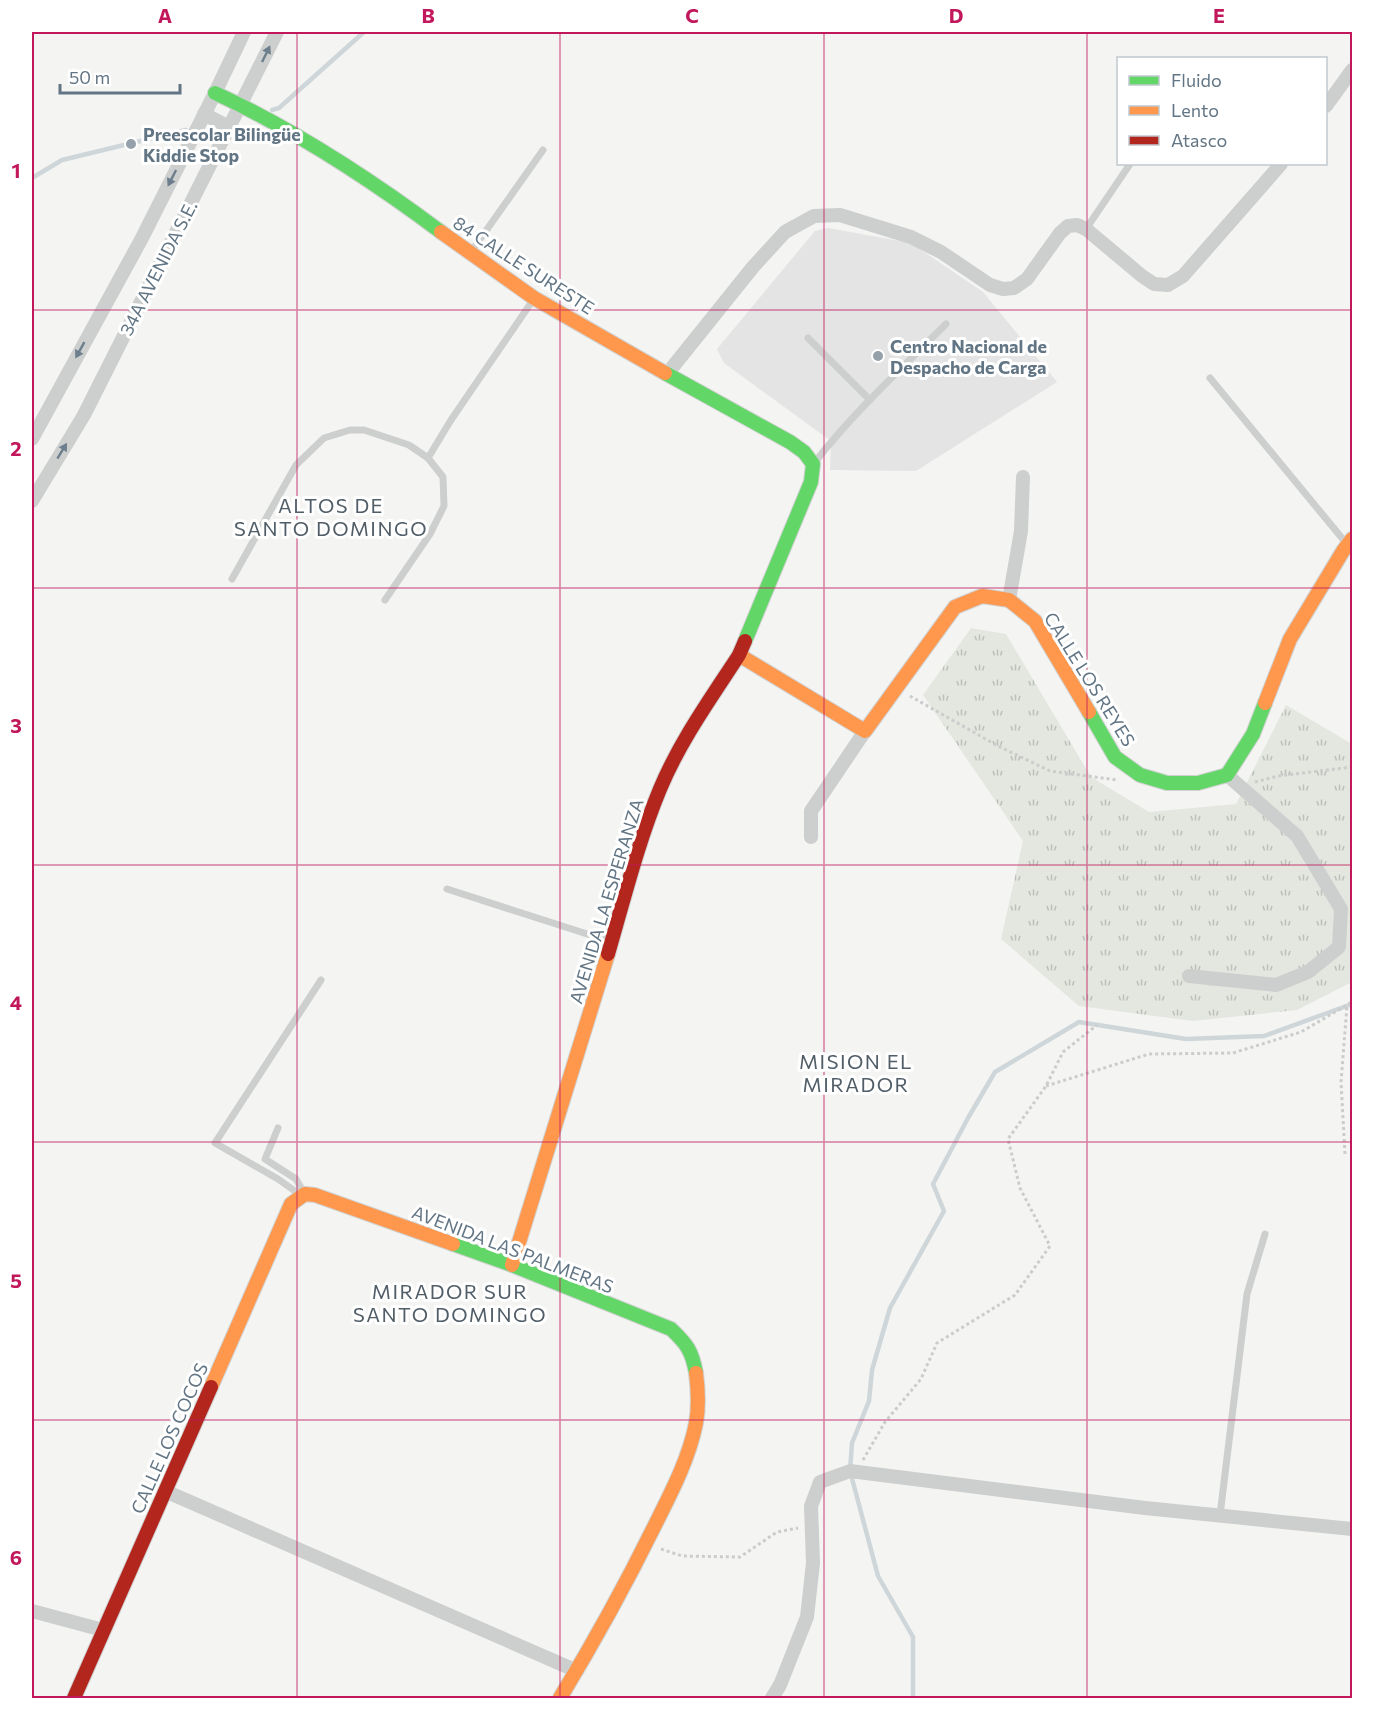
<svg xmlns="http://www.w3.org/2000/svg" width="1384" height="1730" font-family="Commissioner,sans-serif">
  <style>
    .built { fill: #e3e4e3 }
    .grass { fill: url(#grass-tufts) }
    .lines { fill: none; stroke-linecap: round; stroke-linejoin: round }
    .stream { stroke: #ced6d9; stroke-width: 4.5 }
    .fast-casing { stroke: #d0d2d2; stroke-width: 16 }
    .slow-casing { stroke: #d0d2d2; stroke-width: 16 }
    .jam-casing { stroke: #d0d2d2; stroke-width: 16 }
    .path { stroke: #cbcccc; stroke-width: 3; stroke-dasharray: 3 3; stroke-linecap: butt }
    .lane { stroke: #cdcfcf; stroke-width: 7 }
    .street { stroke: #cdcfcf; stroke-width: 14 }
    .fast { stroke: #63d668; stroke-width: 14 }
    .slow { stroke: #ff974d; stroke-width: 14 }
    .jam { stroke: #b3261e; stroke-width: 14 }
    .oneway { fill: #6d7e8c }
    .grid { fill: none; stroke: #c2185b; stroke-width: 1.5; stroke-opacity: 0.55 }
    .poi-dot { fill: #95a1aa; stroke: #fff; stroke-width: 2 }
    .labels { text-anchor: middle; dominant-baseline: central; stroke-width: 6; stroke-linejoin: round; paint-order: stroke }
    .poi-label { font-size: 18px; font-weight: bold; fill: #627584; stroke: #fff; text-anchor: start }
    .street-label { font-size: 18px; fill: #627584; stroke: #fff }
    .neighbourhood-label { font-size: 20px; letter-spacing: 1.5px; fill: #515e68; stroke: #fff }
    .neatline { fill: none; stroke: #c2185b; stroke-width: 2 }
    .grid-label { font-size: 20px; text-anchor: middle; font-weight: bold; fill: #c2185b }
  </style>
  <defs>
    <pattern id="grass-tufts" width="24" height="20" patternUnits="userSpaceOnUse" patternTransform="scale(1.5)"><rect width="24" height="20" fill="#e4e7e0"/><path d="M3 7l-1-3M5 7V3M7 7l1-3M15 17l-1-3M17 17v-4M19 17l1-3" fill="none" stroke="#bcc0bb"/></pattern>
  </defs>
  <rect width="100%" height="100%" fill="#f4f4f2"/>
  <polygon class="built" points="828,228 911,243 983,292 1057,382 916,471 830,470 831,441 724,363 717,349 815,231"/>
  <polygon class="grass" points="971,628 1006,634 1091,777 1149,812 1236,804 1286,705 1352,744 1352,982 1297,1010 1193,1021 1079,1006 1001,939 1023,841 923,695"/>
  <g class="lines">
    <g class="stream">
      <polyline points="272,110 279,108 364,32"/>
      <polyline points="32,178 62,160 186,130"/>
      <polyline points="913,1698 913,1637 878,1576 850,1471 852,1443 869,1401 872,1370 890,1308 944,1211 933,1184 968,1118 995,1072 1079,1022 1186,1039 1264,1036 1352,1004"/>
    </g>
    <g class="fast-casing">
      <g id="fast">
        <path d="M215 93C295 130 370 179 441 232"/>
        <polyline points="665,373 790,442 804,452 813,464 811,482 745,641"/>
        <polyline points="1089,712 1115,757 1140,775 1167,783 1198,783 1227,775 1253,734 1265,703"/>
        <path d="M453 1244 512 1265 671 1329C687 1344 692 1351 696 1373"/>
      </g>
    </g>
    <g class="slow-casing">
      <g id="slow">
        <polyline points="441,232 534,298 665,373"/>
        <polyline points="739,655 865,731 955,607 982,596 1009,600 1035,621 1089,712"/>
        <polyline points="1265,703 1290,639 1343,551 1352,539"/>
        <polyline points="512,1265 608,954"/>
        <polyline points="211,1387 291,1204 305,1194 315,1195 453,1244"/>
        <path d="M560 1698C594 1642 626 1584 655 1525 671 1493 689 1459 696 1423 699 1407 698 1389 696 1373"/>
      </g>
    </g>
    <g class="jam-casing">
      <g id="jam">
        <path d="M608 954C624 899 638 842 660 789 680 741 711 698 739 655L745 641"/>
        <polyline points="74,1698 211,1387"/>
      </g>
    </g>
    <g class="path">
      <polyline points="910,696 998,746 1050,771 1117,780"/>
      <polyline points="1255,782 1278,776 1352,767"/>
      <polyline points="1046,1086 1149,1054 1233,1053 1301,1032 1352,1002"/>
      <polyline points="1345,1154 1341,1082 1347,1006"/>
      <polyline points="863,1460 885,1422 921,1379 937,1343 1015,1295 1050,1246 1020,1188 1008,1139 1046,1086 1063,1052 1097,1025"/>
      <polyline points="661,1549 682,1556 740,1557 777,1532 798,1528"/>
    </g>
    <g class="lane">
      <polyline points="1086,229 1130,164"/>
      <polyline points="471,252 543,150"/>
      <polyline points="808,338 870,400"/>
      <polyline points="1210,378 1346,543"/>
      <polyline points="428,458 451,420 533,300"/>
      <path d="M815 462C854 412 901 369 946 324"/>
      <polyline points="232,579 296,465 324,438 350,430 364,430 409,445 428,458 443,477 444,506 430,534 385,600"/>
      <polyline points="447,889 609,941"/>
      <polyline points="278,1128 265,1159 296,1179 304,1193"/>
      <polyline points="299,1194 278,1179 215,1143 321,980"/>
      <polyline points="1220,1515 1247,1294 1265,1234"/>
    </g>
    <g class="street">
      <polyline points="1326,106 1352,70"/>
      <polyline points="204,114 229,127"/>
      <polyline points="667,374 753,267 785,232 814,216 840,215 911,237 941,252 990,285 1003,289 1014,288 1027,279 1060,233 1068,226 1077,225 1086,229 1142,276 1154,284 1168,285 1183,276 1281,164"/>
      <polyline points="32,439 142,238 215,93 244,32"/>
      <polyline points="32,501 84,415 277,32"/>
      <polyline points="1009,600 1021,531 1023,477"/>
      <polyline points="811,837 811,811 865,731"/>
      <polyline points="1189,976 1276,985 1308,972 1339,947 1341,909 1297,836 1227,775"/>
      <polyline points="165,1491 577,1671"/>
      <polyline points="32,1611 103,1630"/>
      <polyline points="772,1698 780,1685 807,1617 813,1563 811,1506 820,1482 850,1471 1145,1508 1352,1529"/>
    </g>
    <use href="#fast" class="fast"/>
    <use href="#slow" class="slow"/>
    <use href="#jam" class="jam"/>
  </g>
  <defs><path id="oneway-solid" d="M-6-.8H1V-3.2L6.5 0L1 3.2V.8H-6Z" transform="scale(1.5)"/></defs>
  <g class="oneway">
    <use href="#oneway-solid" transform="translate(266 54) rotate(-64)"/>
    <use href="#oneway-solid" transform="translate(172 178) rotate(117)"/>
    <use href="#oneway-solid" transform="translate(80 350) rotate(119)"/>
    <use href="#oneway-solid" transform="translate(62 451) rotate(-59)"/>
  </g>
  <path class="grid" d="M297 32V1698M560 32V1698M824 32V1698M1087 32V1698M32 310H1352M32 588H1352M32 865H1352M32 1142H1352M32 1420H1352"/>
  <g class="poi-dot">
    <circle cx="131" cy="144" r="6"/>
    <circle cx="878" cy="356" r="6"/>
  </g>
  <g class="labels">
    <g class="poi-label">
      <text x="143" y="134">Preescolar Bilingüe<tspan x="143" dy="21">Kiddie Stop</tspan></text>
      <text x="890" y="346">Centro Nacional de<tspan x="890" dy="21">Despacho de Carga</tspan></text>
    </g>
    <g class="street-label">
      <text transform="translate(524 265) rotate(33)">84 CALLE SURESTE</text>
      <text transform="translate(158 268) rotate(-63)">34A AVENIDA S.E.</text>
      <text transform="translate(1090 679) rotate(58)">CALLE LOS REYES</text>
      <text transform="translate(606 901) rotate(-73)">AVENIDA LA ESPERANZA</text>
      <text transform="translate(513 1249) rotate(21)">AVENIDA LAS PALMERAS</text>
      <text transform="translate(169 1438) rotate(-66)">CALLE LOS COCOS</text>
    </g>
    <g class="neighbourhood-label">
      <text x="331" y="505">ALTOS DE<tspan x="331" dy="23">SANTO DOMINGO</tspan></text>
      <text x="856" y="1061">MISION EL<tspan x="856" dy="23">MIRADOR</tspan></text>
      <text x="450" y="1291">MIRADOR SUR<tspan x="450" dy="23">SANTO DOMINGO</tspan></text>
    </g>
  </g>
  <rect width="1384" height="1730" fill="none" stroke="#ffffff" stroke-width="66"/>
  <rect x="1117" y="57" width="210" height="108" fill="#ffffff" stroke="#c0c8ce" stroke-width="1.5"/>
  <rect x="1129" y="76" width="30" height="9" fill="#63d668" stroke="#c0c8ce" stroke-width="1.5"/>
  <text x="1171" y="87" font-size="18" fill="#627584">Fluido</text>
  <rect x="1129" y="106" width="30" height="9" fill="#ff974d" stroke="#c0c8ce" stroke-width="1.5"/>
  <text x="1171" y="117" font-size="18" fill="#627584">Lento</text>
  <rect x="1129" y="136" width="30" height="9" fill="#b3261e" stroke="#c0c8ce" stroke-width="1.5"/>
  <text x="1171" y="147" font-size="18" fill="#627584">Atasco</text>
  <path d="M60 84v9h120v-9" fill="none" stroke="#627584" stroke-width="3"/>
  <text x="69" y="84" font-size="18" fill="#627584" stroke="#ffffff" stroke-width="4.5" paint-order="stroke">50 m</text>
  <rect x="33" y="33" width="1318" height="1664" class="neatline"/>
  <g class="grid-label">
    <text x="165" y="23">A</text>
    <text x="428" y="23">B</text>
    <text x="692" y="23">C</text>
    <text x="956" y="23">D</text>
    <text x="1219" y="23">E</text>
    <text x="16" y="178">1</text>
    <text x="16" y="456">2</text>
    <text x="16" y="733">3</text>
    <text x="16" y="1010">4</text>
    <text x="16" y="1288">5</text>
    <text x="16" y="1565">6</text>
  </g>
</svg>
